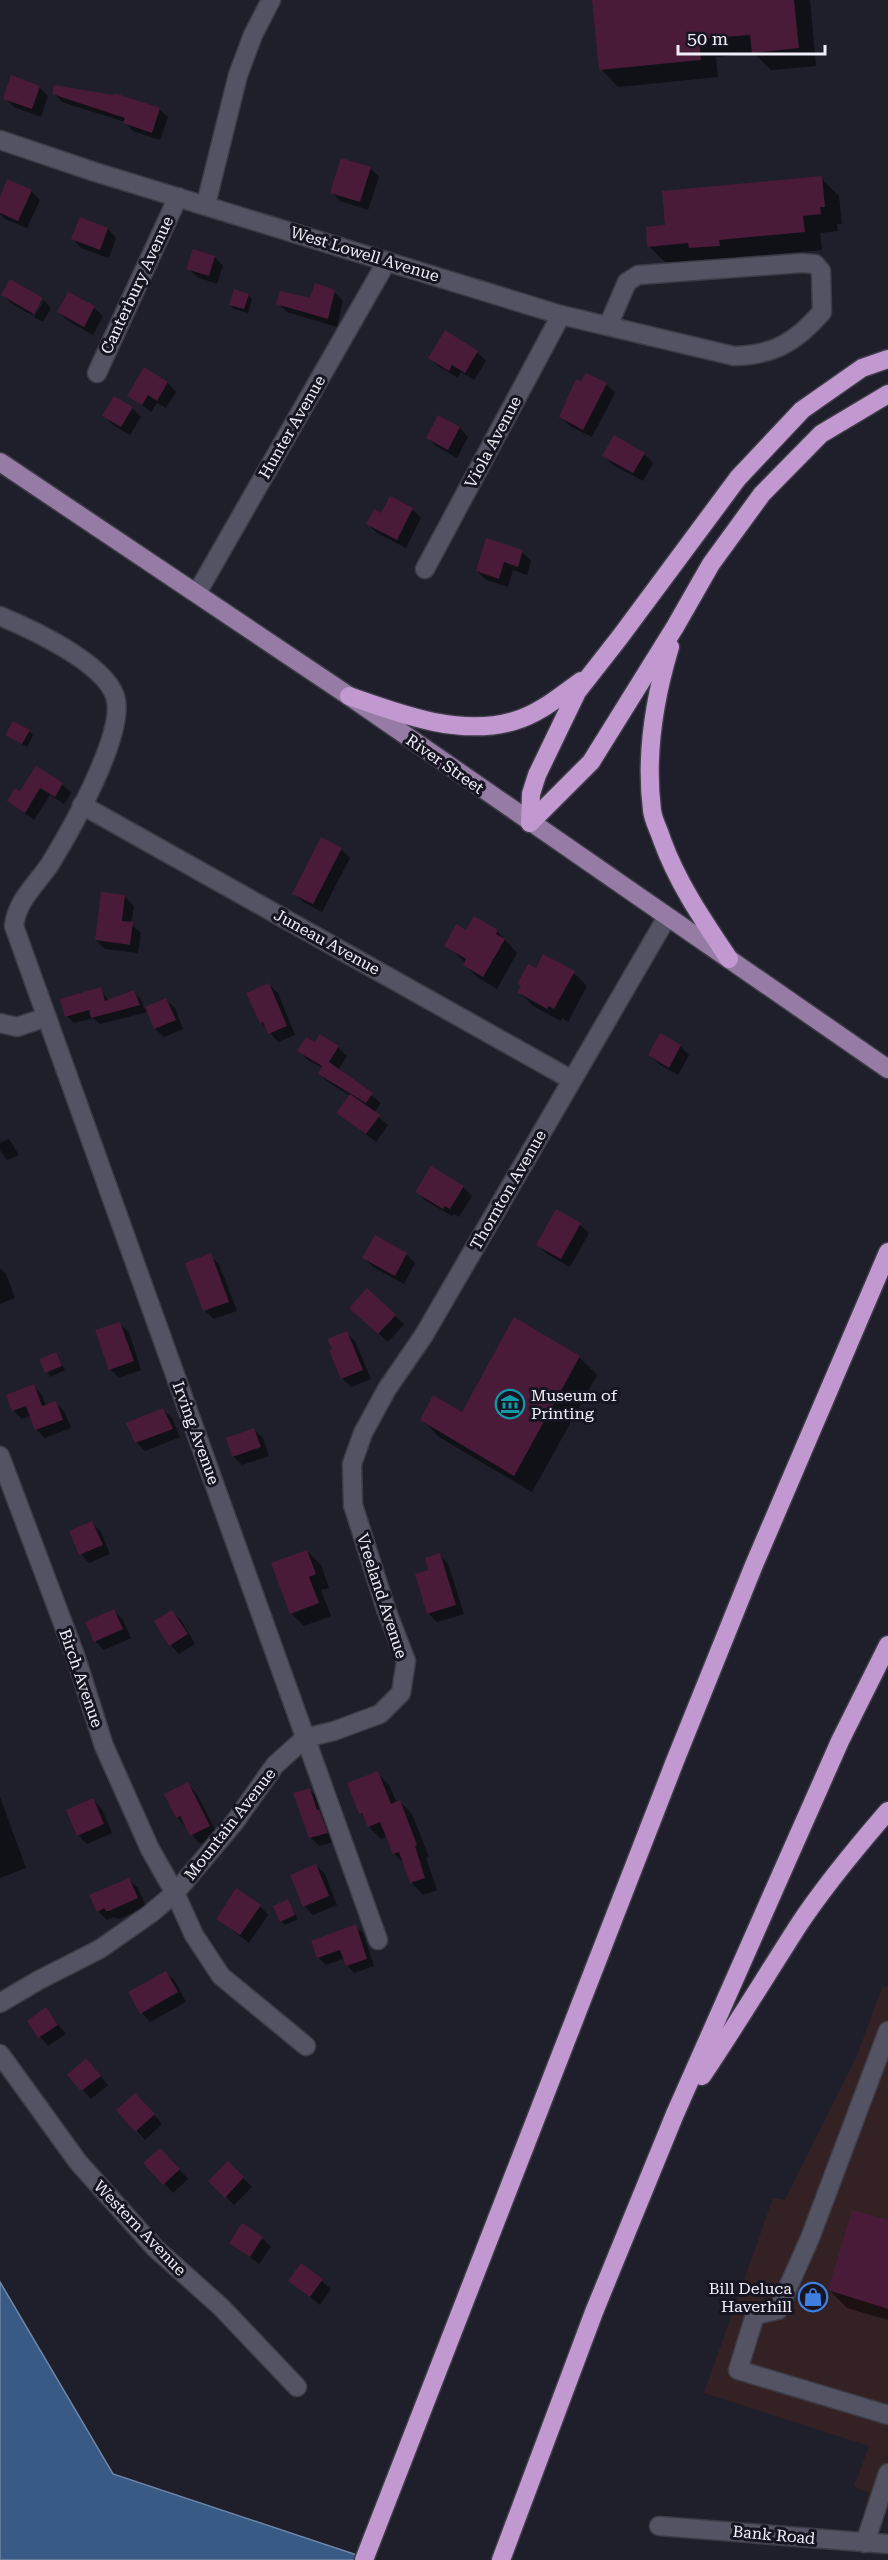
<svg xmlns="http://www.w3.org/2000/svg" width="888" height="2560" font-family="'Roboto Serif',serif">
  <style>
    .commercial { fill: #342123 }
    .water { fill: #385a85; stroke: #6f87a8; stroke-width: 1.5 }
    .shadow { fill: #0007 }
    .building { fill: #491b39 }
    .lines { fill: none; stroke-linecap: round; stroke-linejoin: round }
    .minor-casing { stroke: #3c3b46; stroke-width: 21 }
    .major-casing { stroke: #3c3b46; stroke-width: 21 }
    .highway-casing { stroke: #3c3b46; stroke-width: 21 }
    .minor { stroke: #545363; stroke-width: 18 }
    .major { stroke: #967ca5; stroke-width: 18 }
    .highway { stroke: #c298d1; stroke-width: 18 }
    .labels { text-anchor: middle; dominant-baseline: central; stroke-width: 6; stroke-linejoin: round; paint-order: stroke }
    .street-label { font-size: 16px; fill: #f0eff9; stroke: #161521 }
    .poi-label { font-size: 16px; fill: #f0eff9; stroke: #161521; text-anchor: start }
  </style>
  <rect width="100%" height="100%" fill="#1f1e2b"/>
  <polygon class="commercial" points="888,1986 888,2507 866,2503 869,2493 854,2486 869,2446 704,2393 773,2198 785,2200 856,2058 882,1988"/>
  <polygon class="water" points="0,2282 113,2474 372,2560 0,2560"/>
  <g class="shadow">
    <polygon points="594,0 810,0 816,66 771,70 754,53 716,57 718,77 618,87 601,69"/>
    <polygon points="39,87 48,96 41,117 14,107 5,98"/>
    <polygon points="54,93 159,109 168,117 160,140 133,131 125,122 62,102"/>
    <polygon points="370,168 379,177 368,210 340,201 332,192"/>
    <polygon points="821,178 839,196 842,224 837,224 838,231 820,233 822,250 736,257 737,263 708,265 703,261 667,264 649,246 667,226"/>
    <polygon points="31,191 40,200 27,228 5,219 0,214 0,200"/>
    <polygon points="81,219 108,229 116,238 109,258 81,248 73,239"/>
    <polygon points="215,257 223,266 217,284 197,277 188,268"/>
    <polygon points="11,281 43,300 32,315 12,304 3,295"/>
    <polygon points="334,292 343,301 337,327 287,312 278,303 311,300"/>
    <polygon points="248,295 252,299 248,313 234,309 230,305"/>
    <polygon points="44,300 51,308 43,322 34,317"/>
    <polygon points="94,308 103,316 93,335 68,321 59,312"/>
    <polygon points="477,352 486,361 474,380 461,372 458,378 438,366 429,357"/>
    <polygon points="145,369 168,383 176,392 166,408 157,403 151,412 129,395"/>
    <polygon points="606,384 615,393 592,437 570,426 561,417"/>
    <polygon points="132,408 141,417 130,435 113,425 104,416"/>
    <polygon points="439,417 460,428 468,437 457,458 436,446 428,438"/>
    <polygon points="644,454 653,463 643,481 613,465 604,456"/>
    <polygon points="412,509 421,518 406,548 377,533 368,524 382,515"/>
    <polygon points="487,540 522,552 531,561 527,575 513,570 508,587 486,580 477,571"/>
    <polygon points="29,731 33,735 27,747 7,735"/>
    <polygon points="36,768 63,785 71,793 64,804 50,795 34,820 9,801 21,793"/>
    <polygon points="341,849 350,858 322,912 303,902 294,893"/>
    <polygon points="125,897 134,906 131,924 141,933 138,953 105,949 96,940"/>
    <polygon points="497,931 517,953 497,989 478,978 465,965 466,963 446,945 466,932"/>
    <polygon points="536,970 574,973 587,986 568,1022 562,1018 561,1021 533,1006 519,992"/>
    <polygon points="269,985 278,993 295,1035 278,1042 261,1022"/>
    <polygon points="100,989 109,1001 133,992 141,999 144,1009 166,1000 175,1008 183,1029 164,1037 155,1029 148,1012 100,1024 93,1018 74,1023 67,1016"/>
    <polygon points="680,1046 689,1055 678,1075 659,1064 650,1055"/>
    <polygon points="338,1047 347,1056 338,1070 381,1103 374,1113 388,1125 376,1142 338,1113 350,1096 328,1082 319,1074 323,1068 308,1060 299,1051"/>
    <polygon points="9,1139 19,1155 7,1160 0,1150 0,1143"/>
    <polygon points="431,1168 463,1187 472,1196 459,1217 454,1214 452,1216 426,1201 417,1192"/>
    <polygon points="556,1211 580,1225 589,1233 570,1267 547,1254 538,1245"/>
    <polygon points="375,1237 407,1255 415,1263 404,1284 373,1267 364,1258"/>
    <polygon points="210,1255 219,1264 237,1311 214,1319 205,1311 187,1264"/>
    <polygon points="0,1268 6,1274 15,1298 0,1304"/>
    <polygon points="360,1316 395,1316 404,1324 388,1342"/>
    <polygon points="120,1324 129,1332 141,1370 119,1378 110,1369"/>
    <polygon points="346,1333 355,1341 371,1379 351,1387 342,1378"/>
    <polygon points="55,1353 65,1370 50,1377 41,1359"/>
    <polygon points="579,1357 597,1375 532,1492 439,1437 422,1419 463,1414"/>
    <polygon points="34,1386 42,1395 46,1406 56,1403 64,1411 71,1428 45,1438 36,1429 31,1415 22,1419 13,1410"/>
    <polygon points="163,1410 172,1418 180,1437 145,1451 136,1442"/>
    <polygon points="254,1430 263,1438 269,1456 242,1465 233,1456"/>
    <polygon points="92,1523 101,1532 110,1554 89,1563 81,1554 71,1532"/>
    <polygon points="307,1551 321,1565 329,1588 321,1590 331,1616 304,1626 291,1613"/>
    <polygon points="440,1555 448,1564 464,1614 437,1622 428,1613"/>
    <polygon points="114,1611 123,1620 131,1638 104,1650 95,1641"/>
    <polygon points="172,1612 181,1620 195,1644 179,1654 171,1645"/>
    <polygon points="377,1773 389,1785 397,1803 400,1802 412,1814 429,1857 426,1858 437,1890 423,1895 411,1882 405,1864 394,1854 388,1836 381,1839 369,1827 361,1813"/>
    <polygon points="188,1784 196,1793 218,1835 200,1844 177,1817"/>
    <polygon points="310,1790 319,1799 335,1842 319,1846 310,1837 295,1794"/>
    <polygon points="0,1797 26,1868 0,1878"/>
    <polygon points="93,1800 102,1809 112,1833 87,1844 78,1835"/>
    <polygon points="316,1865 325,1874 337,1905 313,1915 304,1906"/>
    <polygon points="129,1880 138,1888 146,1907 119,1919 113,1917 107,1920 98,1911"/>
    <polygon points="287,1901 298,1919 285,1925 281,1921"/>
    <polygon points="260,1906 268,1915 249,1943 218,1919"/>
    <polygon points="355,1926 363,1933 374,1966 354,1973 347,1965 345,1958 326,1965 319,1958 313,1942"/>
    <polygon points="166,1973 175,1981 186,2002 150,2022 142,2013 130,1993"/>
    <polygon points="46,2009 66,2034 48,2046 40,2037"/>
    <polygon points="95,2069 108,2085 91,2099 69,2075"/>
    <polygon points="144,2103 162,2124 145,2140 118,2110"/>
    <polygon points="169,2158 188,2179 173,2193 145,2163"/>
    <polygon points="228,2163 252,2187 234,2205 210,2181"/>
    <polygon points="888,2222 888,2320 847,2308 829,2290"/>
    <polygon points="262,2238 271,2247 259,2264 231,2243"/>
    <polygon points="302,2265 331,2289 320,2305 290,2281"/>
  </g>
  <g class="building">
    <polygon points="592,0 794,0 799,48 752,53 750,35 699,39 701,60 599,70"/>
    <polygon points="11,75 40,86 32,109 3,99"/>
    <polygon points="54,85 113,95 114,93 160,108 152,133 123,123 125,118 52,94"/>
    <polygon points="341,158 371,167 360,202 330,193"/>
    <polygon points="822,176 825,207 820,207 821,214 803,216 805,232 719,240 720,246 689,248 688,243 647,247 646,227 665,225 662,191"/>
    <polygon points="7,179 32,190 18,221 0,213 0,197"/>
    <polygon points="80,217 108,228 100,250 71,239"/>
    <polygon points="193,249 215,256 209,276 186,269"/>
    <polygon points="10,279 43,298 34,314 1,295"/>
    <polygon points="315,283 335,290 328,319 276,304 280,291 310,298"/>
    <polygon points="234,289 249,294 244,309 229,305"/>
    <polygon points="68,292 95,306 84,327 57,312"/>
    <polygon points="445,330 478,351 465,373 452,365 449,371 428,358"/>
    <polygon points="144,367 168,382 157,401 148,395 142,405 127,396"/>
    <polygon points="586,373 607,383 583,430 559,417 576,379 581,381"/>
    <polygon points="114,396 133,407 121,427 102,416"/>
    <polygon points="438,415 460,427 448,450 426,438"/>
    <polygon points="614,435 645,453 633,473 602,456"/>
    <polygon points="390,496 413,508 397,540 366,524 374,509 381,513"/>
    <polygon points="486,538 523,550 518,567 504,562 499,579 476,571"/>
    <polygon points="13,721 30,730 22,744 5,735"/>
    <polygon points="36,766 63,783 55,797 40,788 25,813 7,801 15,788 20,791"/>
    <polygon points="321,837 342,848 313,904 292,894"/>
    <polygon points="101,892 125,895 122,921 133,922 130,945 95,940"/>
    <polygon points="474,916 498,930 496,934 505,939 483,977 463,965 466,959 444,946 456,924 466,930"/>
    <polygon points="543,954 575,971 554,1009 549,1006 547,1009 517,992 521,986 517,984 528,964 536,968"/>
    <polygon points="269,983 287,1026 268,1034 263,1022 260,1023 246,993"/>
    <polygon points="101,987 105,1001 134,990 140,1005 91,1018 89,1010 65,1017 60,999"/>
    <polygon points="166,998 176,1020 154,1029 145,1007"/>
    <polygon points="660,1033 681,1045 669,1068 648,1055"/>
    <polygon points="320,1034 339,1046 329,1062 373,1093 366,1103 318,1074 322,1066 297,1051 306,1037 315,1042"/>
    <polygon points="350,1094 380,1115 366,1134 336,1113"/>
    <polygon points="431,1166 464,1186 450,1209 445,1206 443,1209 415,1192"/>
    <polygon points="556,1209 581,1223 561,1259 536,1245"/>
    <polygon points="375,1235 407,1253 395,1276 362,1258"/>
    <polygon points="211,1253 229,1302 203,1311 185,1263"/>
    <polygon points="367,1288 396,1315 378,1334 349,1308"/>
    <polygon points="514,1317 580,1356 514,1476 420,1420 433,1395 462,1412"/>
    <polygon points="120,1322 134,1361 109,1370 95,1330"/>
    <polygon points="347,1331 363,1370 341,1379 329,1350 332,1349 327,1339"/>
    <polygon points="56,1352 62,1366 45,1373 39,1359"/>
    <polygon points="34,1384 42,1406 56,1401 63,1420 35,1430 26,1406 12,1411 6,1395"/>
    <polygon points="163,1408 173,1429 135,1443 126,1423"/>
    <polygon points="254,1428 261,1447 232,1457 226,1438"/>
    <polygon points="92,1521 103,1545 79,1555 69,1531"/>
    <polygon points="307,1550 316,1574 309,1577 319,1603 290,1614 271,1563"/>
    <polygon points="440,1553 456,1605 427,1614 415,1574 428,1570 425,1558"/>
    <polygon points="114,1609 123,1629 94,1642 85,1622"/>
    <polygon points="172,1610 188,1634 169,1646 154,1621"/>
    <polygon points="378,1771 391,1804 400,1800 417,1845 415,1846 425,1878 410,1883 399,1852 393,1854 380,1822 368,1827 362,1813 359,1814 347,1783"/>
    <polygon points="188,1782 210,1826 190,1836 180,1816 176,1818 164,1794"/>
    <polygon points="310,1788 317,1810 319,1809 328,1833 309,1838 293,1793"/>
    <polygon points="93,1798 104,1824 77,1836 66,1810"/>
    <polygon points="316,1864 329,1896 303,1907 290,1875"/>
    <polygon points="129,1878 138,1898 109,1911 106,1911 104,1908 97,1912 89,1895"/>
    <polygon points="236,1888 261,1905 240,1935 216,1919"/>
    <polygon points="288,1899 295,1915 280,1922 273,1906"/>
    <polygon points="356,1924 367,1959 346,1966 340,1950 317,1958 311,1941"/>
    <polygon points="166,1971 178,1992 140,2014 128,1992"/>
    <polygon points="46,2007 58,2025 38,2038 27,2021"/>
    <polygon points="86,2058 101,2076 81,2091 67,2075"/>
    <polygon points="135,2093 155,2114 135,2132 116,2110"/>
    <polygon points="160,2148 180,2169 163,2185 143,2163"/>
    <polygon points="228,2161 244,2177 225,2198 208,2181"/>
    <polygon points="852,2210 888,2220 888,2309 828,2290"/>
    <polygon points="242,2223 263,2237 250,2257 229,2243"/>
    <polygon points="301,2263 323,2279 310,2297 288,2281"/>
  </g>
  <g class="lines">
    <g class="minor-casing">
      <g id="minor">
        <path d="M0 140 95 172 561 315 734 356C774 355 796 342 822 312L821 271 815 264 802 263 638 275 627 282 608 326"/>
        <polyline points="206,204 238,75 253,35 271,0"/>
        <polyline points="97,373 178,197"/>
        <polyline points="425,569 561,315"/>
        <polyline points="197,593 387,261"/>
        <path d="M0 616C31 629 103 662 115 696 127 731 70 832 50 864 36 885 17 900 14 926L378 1940"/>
        <polyline points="82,805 572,1080"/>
        <polyline points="0,1023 17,1027 47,1017"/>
        <polyline points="0,1456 76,1658 104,1746 150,1849 175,1893 194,1935 221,1976 306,2046"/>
        <polyline points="0,2003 39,1980 100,1949 150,1914 175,1893 234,1823 275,1765 305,1738 334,1731 380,1714 401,1693 406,1661 386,1609 353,1505 352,1464 363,1433 387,1389 424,1335 667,917"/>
        <polyline points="888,2031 810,2238 778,2310 755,2315 738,2370 888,2415"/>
        <polyline points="0,2054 78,2162 155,2248 221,2307 297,2387"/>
        <polyline points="659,2526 888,2544"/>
        <polyline points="865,2543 888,2473"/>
      </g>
    </g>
    <g class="major-casing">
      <polyline id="major" points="0,462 349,696 888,1069"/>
    </g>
    <g class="highway-casing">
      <g id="highway">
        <path d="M670 647C654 700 645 754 652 810 653 820 659 830 662 840 678 884 703 920 729 959"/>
        <path d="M349 696C400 714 460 737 514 721 539 714 560 696 581 681"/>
        <polyline points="530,823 531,794 537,775 577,692 620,637 738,478 802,410 862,368 888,359"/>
        <polyline points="530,823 591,762 675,627 711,564 762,494 821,434 888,394"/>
        <path d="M702 2076C735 2027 766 1976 798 1926 825 1885 856 1848 888 1811"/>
        <polyline points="364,2560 675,1761 754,1565 888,1252"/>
        <polyline points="501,2560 594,2312 675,2114 840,1741 888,1645"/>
      </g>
    </g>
    <use href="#minor" class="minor"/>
    <use href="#major" class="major"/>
    <use href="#highway" class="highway"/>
  </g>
  <defs>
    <g id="museum-ring" transform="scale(1.5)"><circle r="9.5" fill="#161521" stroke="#0f9aa8" stroke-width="1.5"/><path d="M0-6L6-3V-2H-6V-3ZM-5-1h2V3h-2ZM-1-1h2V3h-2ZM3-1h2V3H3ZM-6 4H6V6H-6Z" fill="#0f9aa8"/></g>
    <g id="shop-ring" transform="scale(1.5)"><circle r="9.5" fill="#161521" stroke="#3f7fe0" stroke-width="1.5"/><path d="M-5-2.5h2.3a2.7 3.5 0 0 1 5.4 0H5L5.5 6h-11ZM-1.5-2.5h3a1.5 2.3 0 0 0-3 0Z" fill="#3f7fe0"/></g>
  </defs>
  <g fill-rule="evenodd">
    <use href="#museum-ring" x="510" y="1404"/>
    <use href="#shop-ring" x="813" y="2297"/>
  </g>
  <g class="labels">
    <g class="street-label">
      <text transform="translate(365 254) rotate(17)">West Lowell Avenue</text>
      <text transform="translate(137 285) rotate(-65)">Canterbury Avenue</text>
      <text transform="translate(292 427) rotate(-60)">Hunter Avenue</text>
      <text transform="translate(493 442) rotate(-62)">Viola Avenue</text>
      <text transform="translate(445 764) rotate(35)">River Street</text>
      <text transform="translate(327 942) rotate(29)">Juneau Avenue</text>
      <text transform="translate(508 1190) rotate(-60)">Thornton Avenue</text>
      <text transform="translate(196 1433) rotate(70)">Irving Avenue</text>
      <text transform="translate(382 1596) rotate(72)">Vreeland Avenue</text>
      <text transform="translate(81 1678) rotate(71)">Birch Avenue</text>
      <text transform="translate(230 1824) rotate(-52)">Mountain Avenue</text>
      <text transform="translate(140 2228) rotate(46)">Western Avenue</text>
      <text transform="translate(774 2535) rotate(5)">Bank Road</text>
    </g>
    <g class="poi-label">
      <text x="531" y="1395">Museum of<tspan x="531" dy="18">Printing</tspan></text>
      <text x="792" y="2288" text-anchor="end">Bill Deluca<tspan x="792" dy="18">Haverhill</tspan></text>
    </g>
  </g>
  <path d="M678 45v9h147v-9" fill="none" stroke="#f0eff9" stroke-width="3"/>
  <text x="687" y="45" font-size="18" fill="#f0eff9" stroke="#161521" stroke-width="4.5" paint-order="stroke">50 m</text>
</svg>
